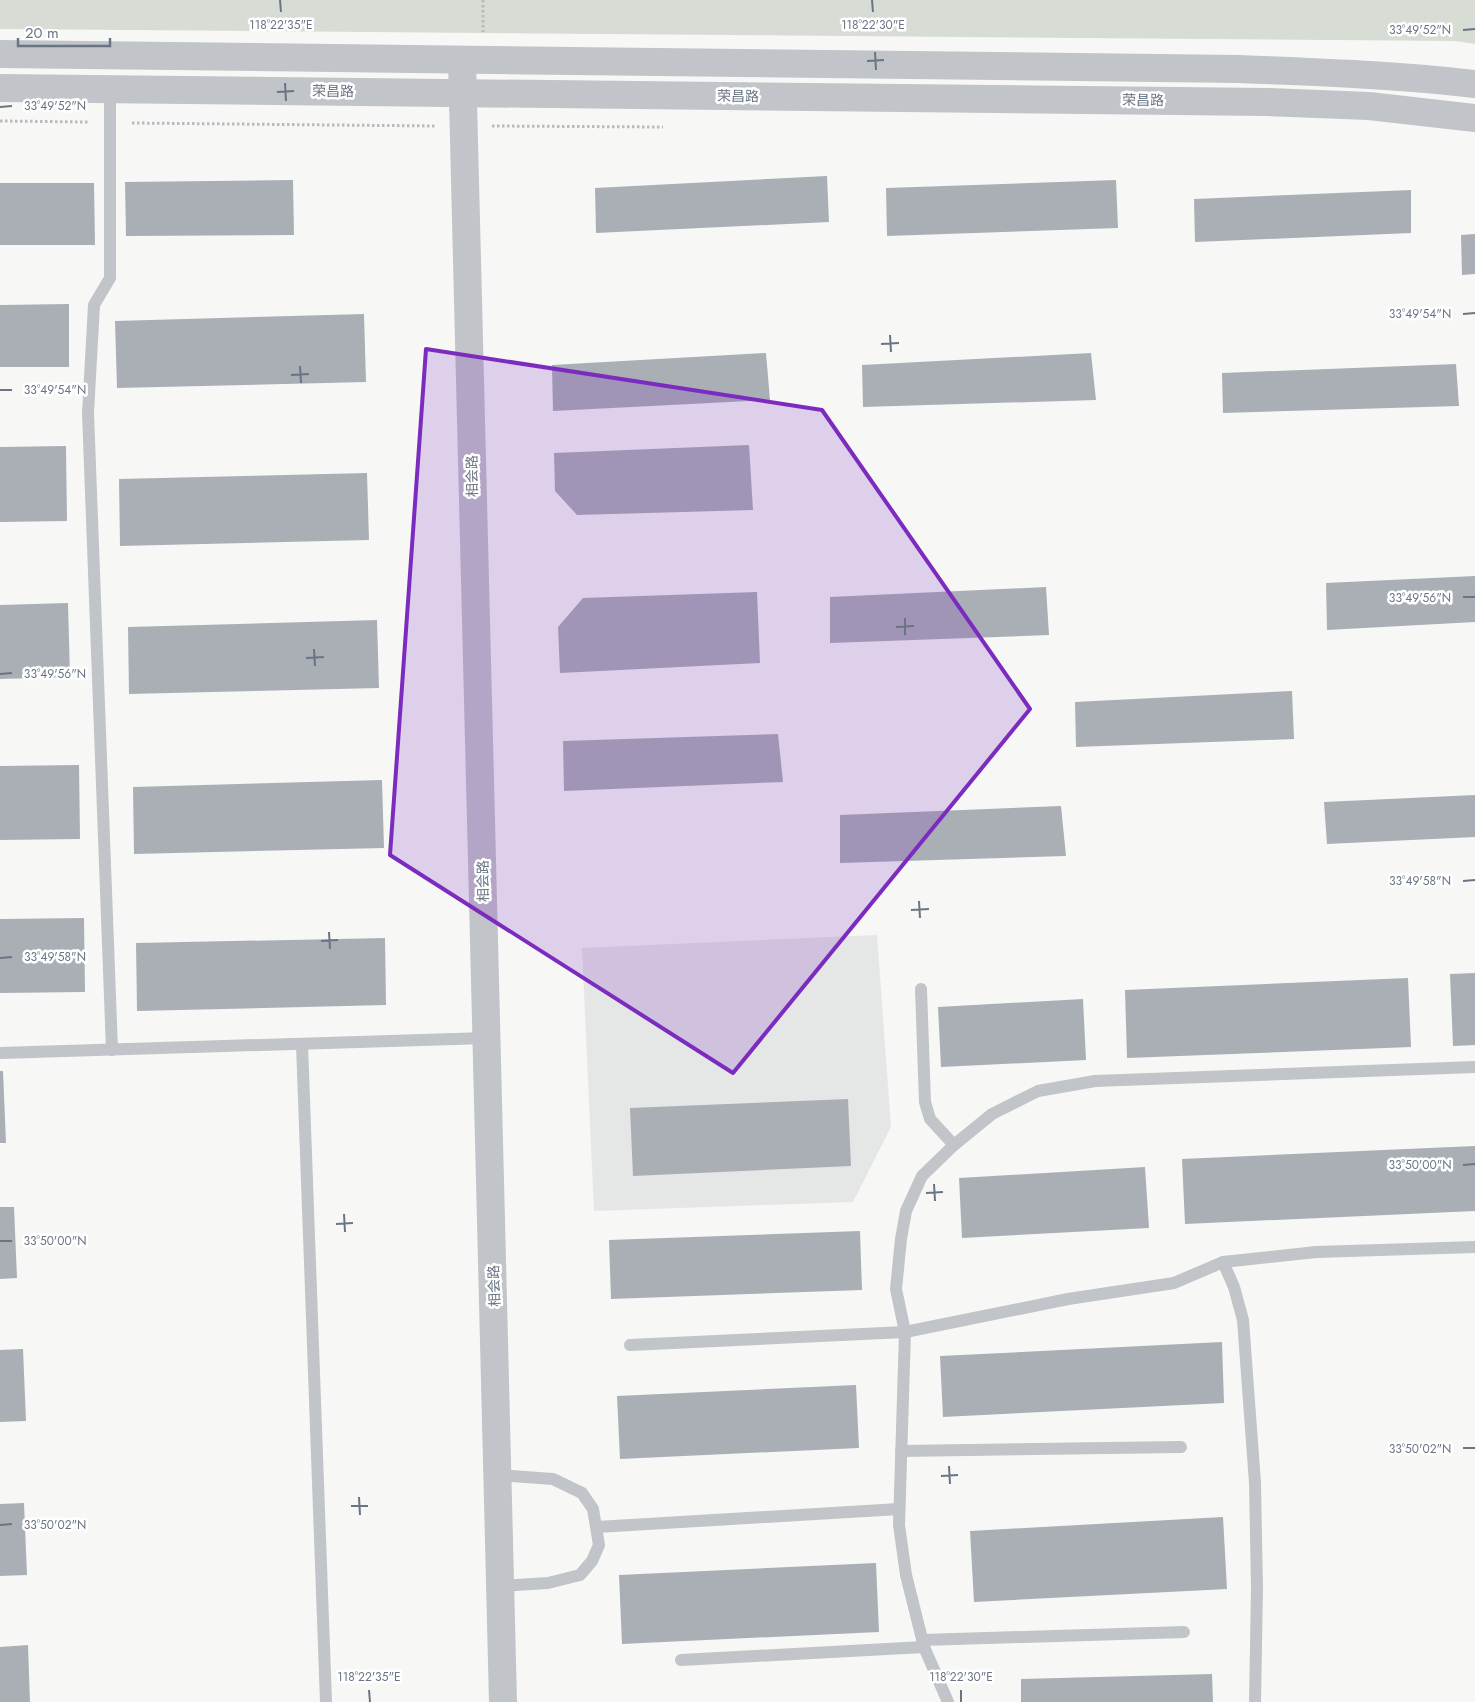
<svg xmlns="http://www.w3.org/2000/svg" width="1475" height="1702" font-family="Jost,'Noto Sans SC',sans-serif">
  <style>
    .built { fill: #e5e7e6 }
    .park { fill: #d7dcd5 }
    .building { fill: #aaafb6 }
    .lines { fill: none; stroke-linecap: round; stroke-linejoin: round }
    .path { stroke: #b9bbbe; stroke-width: 3; stroke-dasharray: 2.5 2.5; stroke-linecap: butt }
    .service { stroke: #c1c4c8; stroke-width: 12 }
    .tertiary { stroke: #c1c4c8; stroke-width: 28 }
    .marked { fill: #7b2cbf; fill-opacity: 0.2; stroke: #7b2cbf; stroke-width: 4; stroke-linejoin: round }
    .ticks { fill: none; stroke: #697484; stroke-width: 2 }
    .labels { text-anchor: middle; dominant-baseline: central; stroke-width: 5; stroke-linejoin: round; paint-order: stroke }
    .street-label { font-size: 14px; fill: #697484; stroke: #fff }
    .ticks-label { font-size: 12px; text-anchor: middle; fill: #697484; stroke: #fff; stroke-width: 5; stroke-linejoin: round; paint-order: stroke }
  </style>
  <rect width="100%" height="100%" fill="#f7f8f5"/>
  <polygon class="built" points="877,935 891,1127 853,1202 594,1211 582,948"/>
  <polygon class="park" points="0,0 1475,0 1475,44 1455,41 0,29"/>
  <g class="building">
    <polygon points="827,176 829,222 596,233 595,188"/>
    <polygon points="293,180 294,235 126,236 125,182"/>
    <polygon points="1116,180 1118,228 887,236 886,188"/>
    <polygon points="0,183 94,183 95,245 0,245"/>
    <polygon points="1411,190 1411,233 1195,242 1194,199"/>
    <polygon points="1475,234 1475,274 1462,275 1461,235"/>
    <polygon points="69,304 69,367 0,367 0,305"/>
    <polygon points="364,314 366,382 117,388 115,321"/>
    <polygon points="766,353 770,400 553,411 552,365"/>
    <polygon points="1091,353 1096,400 863,407 862,365"/>
    <polygon points="1456,364 1459,406 1223,413 1222,373"/>
    <polygon points="749,445 753,510 577,515 555,491 554,453"/>
    <polygon points="66,446 67,521 0,522 0,447"/>
    <polygon points="367,473 369,540 120,546 119,479"/>
    <polygon points="1475,576 1475,622 1327,630 1326,583"/>
    <polygon points="1046,587 1049,635 830,643 830,597"/>
    <polygon points="757,592 760,663 560,673 558,627 583,598"/>
    <polygon points="68,603 70,677 0,679 0,605"/>
    <polygon points="377,620 379,688 129,694 128,627"/>
    <polygon points="1292,691 1294,739 1076,747 1075,702"/>
    <polygon points="778,734 783,782 564,791 563,741"/>
    <polygon points="79,765 80,839 0,840 0,766"/>
    <polygon points="382,780 384,848 134,854 133,787"/>
    <polygon points="1475,795 1475,837 1327,844 1324,802"/>
    <polygon points="1061,806 1066,856 840,863 840,815"/>
    <polygon points="84,918 85,992 0,993 0,919"/>
    <polygon points="385,938 386,1005 137,1011 136,943"/>
    <polygon points="1475,973 1475,1045 1453,1046 1450,974"/>
    <polygon points="1408,978 1411,1047 1127,1058 1125,990"/>
    <polygon points="1083,999 1086,1060 941,1067 938,1007"/>
    <polygon points="0,1071 3,1071 6,1143 0,1143"/>
    <polygon points="848,1099 851,1166 633,1176 630,1108"/>
    <polygon points="1475,1146 1475,1211 1185,1224 1182,1159"/>
    <polygon points="1145,1167 1149,1228 962,1238 959,1178"/>
    <polygon points="0,1207 14,1207 17,1278 0,1279"/>
    <polygon points="860,1231 862,1290 611,1299 609,1240"/>
    <polygon points="1222,1342 1224,1403 943,1417 940,1356"/>
    <polygon points="23,1349 26,1421 0,1422 0,1350"/>
    <polygon points="856,1385 859,1448 620,1459 617,1396"/>
    <polygon points="24,1503 27,1575 0,1576 0,1504"/>
    <polygon points="1223,1517 1227,1589 974,1602 970,1531"/>
    <polygon points="876,1563 879,1632 622,1644 619,1575"/>
    <polygon points="28,1645 30,1702 0,1702 0,1647"/>
    <polygon points="1212,1674 1213,1702 1021,1702 1021,1679"/>
  </g>
  <g class="lines">
    <g class="path">
      <polyline points="483,0 483,32"/>
      <polyline points="0,121 88,122"/>
      <polyline points="132,123 435,126"/>
      <polyline points="492,126 663,127"/>
    </g>
    <g class="service">
      <polyline points="110,89 110,278 94,305 88,413 112,1050"/>
      <polyline points="921,989 925,1102 930,1119 954,1145"/>
      <polyline points="302,1044 326,1702"/>
      <polyline points="0,1053 487,1038"/>
      <polyline points="1223,1262 1234,1287 1243,1320 1255,1483 1257,1588 1255,1702"/>
      <polyline points="630,1345 905,1332 1068,1299 1174,1283 1223,1262 1316,1252 1475,1247"/>
      <polyline points="901,1451 1181,1447"/>
      <polyline points="499,1475 553,1479 582,1493 593,1509 599,1545 592,1561 580,1575 548,1583 500,1586"/>
      <polyline points="597,1527 899,1509"/>
      <polyline points="922,1640 1184,1632"/>
      <polyline points="681,1660 924,1647"/>
      <polyline points="948,1702 924,1647 906,1575 899,1525 905,1332 896,1289 901,1239 906,1211 922,1176 954,1145 992,1114 1038,1091 1095,1081 1475,1067"/>
    </g>
    <g class="tertiary">
      <path d="M0 54 1239 69C1318 72 1397 75 1475 84"/>
      <polyline points="462,60 503,1702"/>
      <polyline points="0,88 1267,102 1369,106 1475,118"/>
    </g>
  </g>
  <path class="marked" d="M426 349 822 410 1030 709 733 1073 390 855Z"/>
  <path class="ticks" d="M280 0 281 12M872 0 873 12M1463 30 1475 29M875 52 876 70M867 61 884 60M285 83 286 101M277 92 294 91M0 107 12 106M1463 314 1475 313M890 335 891 352M881 344 899 343M300 366 301 383M291 375 309 374M0 390H12M1463 597H1475M905 618V635M896 627 914 626M314 649 315 666M306 658 324 657M0 674 12 673M1463 881 1475 880M919 901 920 918M911 910 929 909M329 932 330 949M321 941 338 940M0 958 12 957M1463 1165 1475 1164M934 1184 935 1201M926 1193 943 1192M344 1214 345 1232M336 1224 353 1223M0 1241H12M1463 1448H1475M949 1466 950 1484M941 1476 958 1475M359 1497 360 1515M351 1506H368M0 1525 12 1524M369 1690 370 1702M961 1690V1702"/>
  <g class="labels">
    <g class="street-label">
      <text transform="translate(333 91) rotate(1)">荣昌路</text>
      <text transform="translate(738 96) rotate(1)">荣昌路</text>
      <text transform="translate(1143 100) rotate(1)">荣昌路</text>
      <text transform="translate(472 476) rotate(-91)">相会路</text>
      <text transform="translate(483 881) rotate(-91)">相会路</text>
      <text transform="translate(494 1286) rotate(-92)">相会路</text>
    </g>
  </g>
  <g class="ticks-label">
    <text x="281" y="29">118°22'35"E</text>
    <text x="873" y="29">118°22'30"E</text>
    <text x="1420" y="34">33°49'52"N</text>
    <text x="55" y="110">33°49'52"N</text>
    <text x="1420" y="318">33°49'54"N</text>
    <text x="55" y="394">33°49'54"N</text>
    <text x="1420" y="602">33°49'56"N</text>
    <text x="55" y="678">33°49'56"N</text>
    <text x="1420" y="885">33°49'58"N</text>
    <text x="55" y="961">33°49'58"N</text>
    <text x="1420" y="1169">33°50'00"N</text>
    <text x="55" y="1245">33°50'00"N</text>
    <text x="1420" y="1453">33°50'02"N</text>
    <text x="55" y="1529">33°50'02"N</text>
    <text x="369" y="1681">118°22'35"E</text>
    <text x="961" y="1681">118°22'30"E</text>
  </g>
  <path d="M18 38v8h92v-8" fill="none" stroke="#697484" stroke-width="2.5"/>
  <text x="25" y="38" font-size="15" fill="#697484" stroke="#ffffff" stroke-width="4" paint-order="stroke">20 m</text>
</svg>
